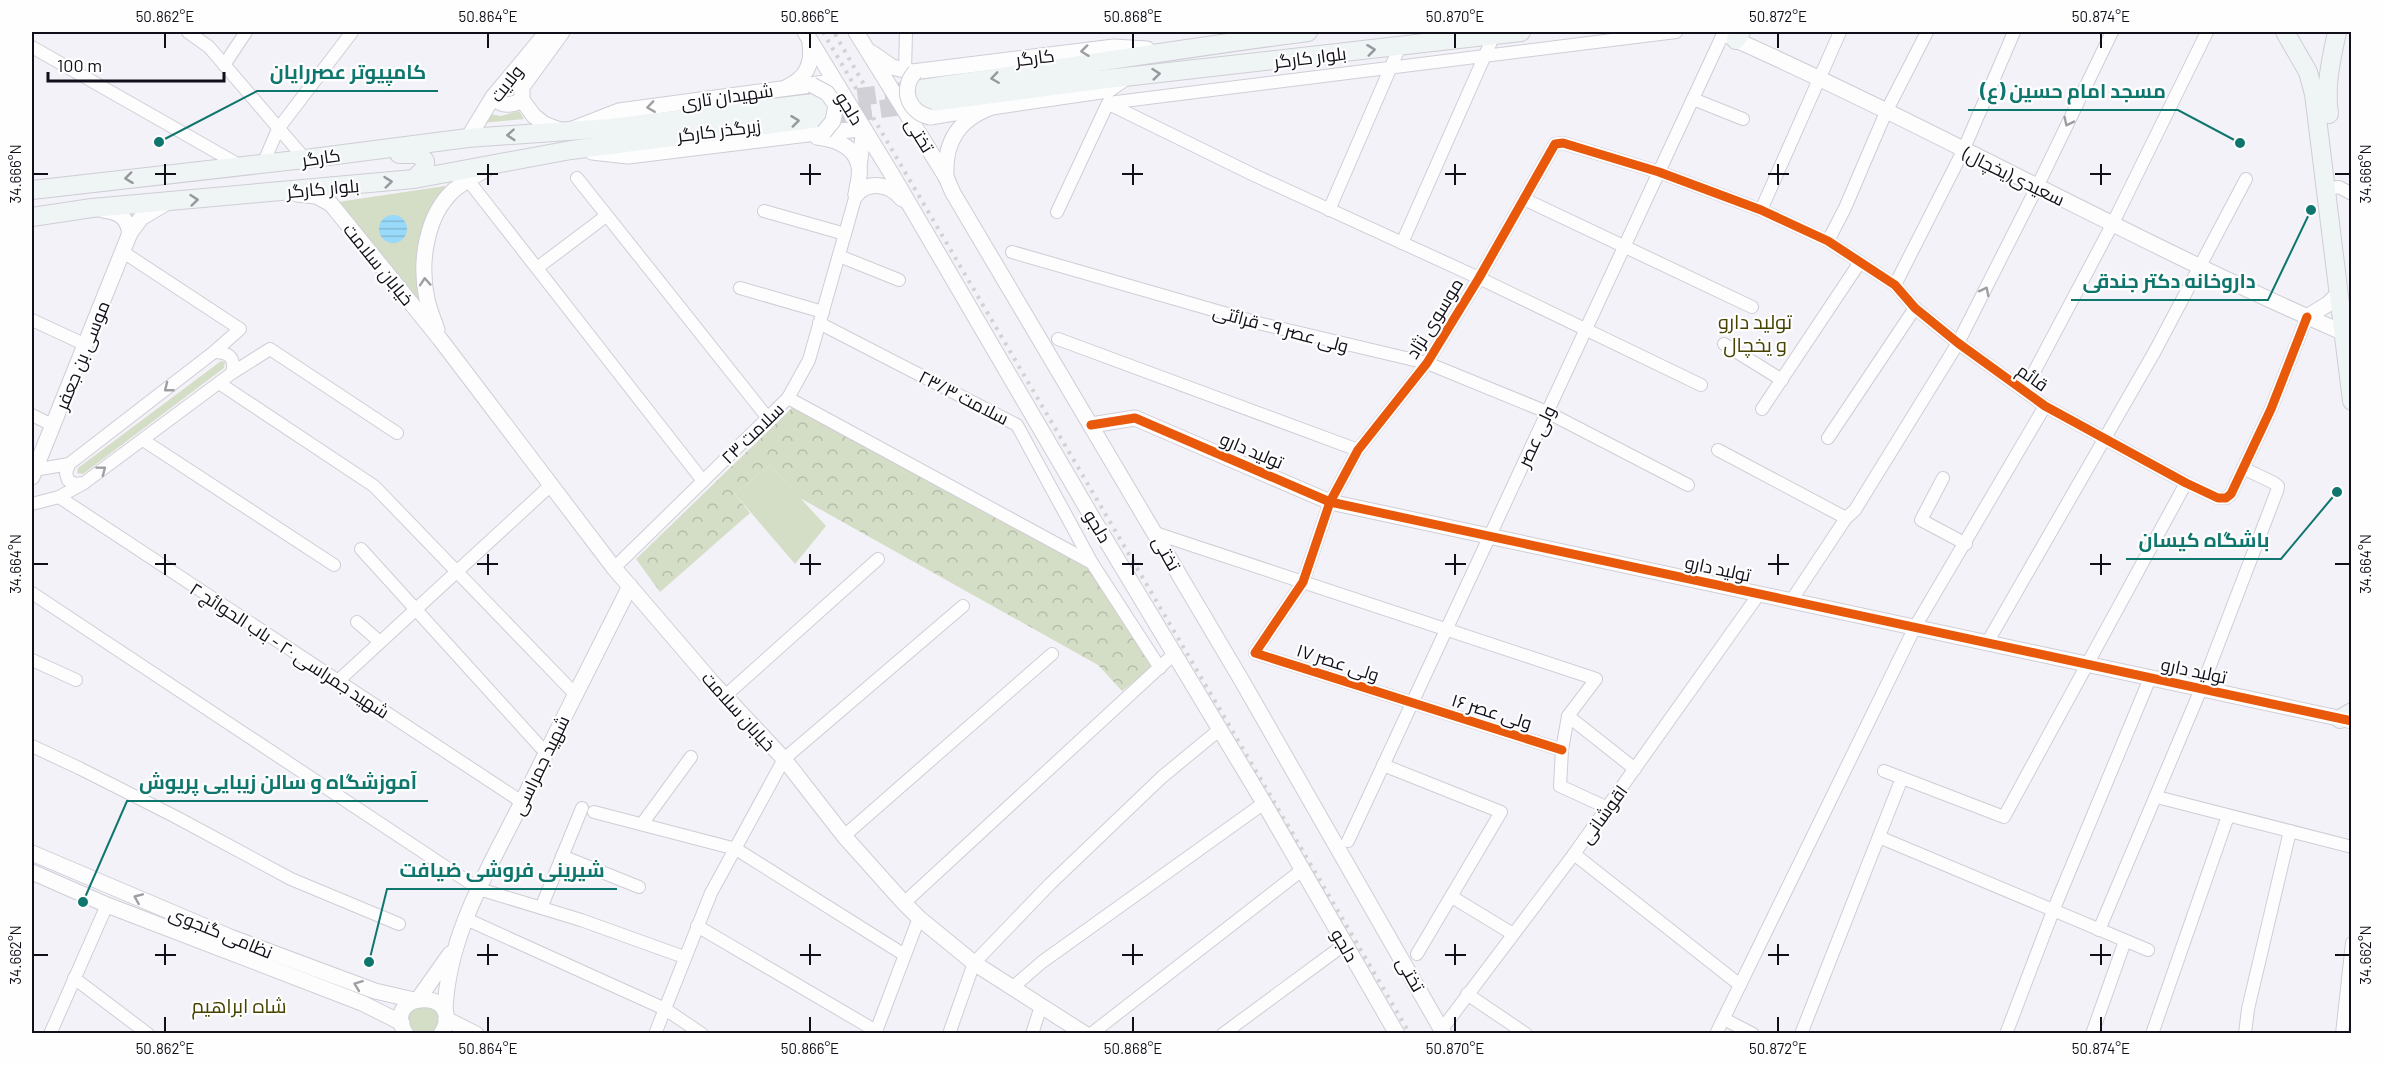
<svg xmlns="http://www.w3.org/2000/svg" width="2383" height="1065" font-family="Barlow,Cairo,sans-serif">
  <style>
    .grass { fill: #d4dec6 }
    .forest { fill: url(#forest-crowns) }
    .water { fill: url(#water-rules) }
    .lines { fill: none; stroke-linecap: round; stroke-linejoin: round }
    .secondary-tunnel { stroke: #d1d0d7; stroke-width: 18; stroke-dasharray: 18 9; stroke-linecap: butt }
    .minor-casing { stroke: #cfcdd6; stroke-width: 14 }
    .tertiary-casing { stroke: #cfcdd6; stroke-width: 17 }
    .secondary-casing { stroke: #cfcdd6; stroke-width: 20 }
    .minor { stroke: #fdfdfe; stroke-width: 12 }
    .tertiary { stroke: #fdfdfe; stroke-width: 15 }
    .secondary { stroke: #eff4f5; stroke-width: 18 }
    .rail { stroke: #d2d2d3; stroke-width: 4; stroke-dasharray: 3 6; stroke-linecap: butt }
    .tertiary-bridge-casing { stroke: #cfcdd6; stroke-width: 17; stroke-linecap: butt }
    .tertiary-bridge { stroke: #fdfdfe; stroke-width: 15 }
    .cycleway-casing { stroke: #fefefe; stroke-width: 13 }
    .cycleway { stroke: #e8590c; stroke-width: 9 }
    .oneway { stroke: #96989d }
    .oneway2 { stroke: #9f9ea2 }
    .ticks { fill: none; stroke: #110f19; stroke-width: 2 }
    .labels { text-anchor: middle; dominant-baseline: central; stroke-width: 4.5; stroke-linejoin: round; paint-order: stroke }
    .street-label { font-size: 18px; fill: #110f19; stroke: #fefefe }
    .neighbourhood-label { font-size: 20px; fill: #464200; stroke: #fefefe }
    .leader { fill: none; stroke: #0f766e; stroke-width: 2 }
    .callout-dot { fill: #0f766e; stroke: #fefefe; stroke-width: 2 }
    .callout-label { font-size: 20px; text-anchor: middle; font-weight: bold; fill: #0f766e; stroke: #fefefe; stroke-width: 4.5; stroke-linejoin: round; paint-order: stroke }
    .neatline { fill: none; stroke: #110f19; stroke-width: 2 }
    .ticks-label { font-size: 15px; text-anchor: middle; fill: #110f19 }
  </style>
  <defs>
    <pattern id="forest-crowns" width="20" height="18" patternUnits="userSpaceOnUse" patternTransform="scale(1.5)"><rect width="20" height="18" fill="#d4dec6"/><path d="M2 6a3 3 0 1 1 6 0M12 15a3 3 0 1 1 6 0" fill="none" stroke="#b5bdaa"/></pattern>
    <pattern id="water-rules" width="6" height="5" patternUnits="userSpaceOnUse" patternTransform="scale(1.5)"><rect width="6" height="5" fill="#99d9f9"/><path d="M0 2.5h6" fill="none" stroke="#83b9d5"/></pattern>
  </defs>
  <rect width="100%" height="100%" fill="#f3f2f8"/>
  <g class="grass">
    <polygon points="519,111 524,119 483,123 490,114 501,116"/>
    <polygon points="445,186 448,190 418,252 416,262 420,302 338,202"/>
    <polygon points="221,361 225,362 224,368 83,474 77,473 78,468"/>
    <polygon points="770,465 826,526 795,564 735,494"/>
    <polygon points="429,1003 441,1016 435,1033 412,1033 406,1018 408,1012"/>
  </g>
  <polygon class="forest" points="793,407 1097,573 1153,667 1122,691 1098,665 800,498 770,465 735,494 750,513 660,592 636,559"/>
  <circle class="water" cx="393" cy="229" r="14"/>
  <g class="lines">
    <g class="secondary-tunnel">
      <polyline points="831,101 910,90"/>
      <polyline points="827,117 916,104"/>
    </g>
    <g class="minor-casing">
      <g id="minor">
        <polyline points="188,32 209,47 305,159"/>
        <polyline points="32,47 241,166"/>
        <polyline points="224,65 246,32"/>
        <polyline points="905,70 906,32"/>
        <polyline points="1693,99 1743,119"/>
        <polyline points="1109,104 1256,176 1479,278 1701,385"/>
        <polyline points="263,164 278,129 352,32"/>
        <polyline points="577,178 767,417"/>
        <polyline points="468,180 703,481"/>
        <polyline points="2327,189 2339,187 2352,194"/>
        <polyline points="1524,199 1752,307"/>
        <polyline points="1329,210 1400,46"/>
        <polyline points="1761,210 1840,32"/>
        <polyline points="764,211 845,234"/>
        <polyline points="1057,212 1108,103 1676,32"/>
        <polyline points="1828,241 1845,208 1886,112 1927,32"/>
        <polyline points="1402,243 1494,35"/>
        <polyline points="1012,252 1262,324 1427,363 1547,412 1688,485"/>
        <polyline points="839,256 899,280"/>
        <polyline points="537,268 606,216"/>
        <polyline points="1895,285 1963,151 2014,32"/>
        <polyline points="740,288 823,312"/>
        <polyline points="32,320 86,345"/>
        <polyline points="819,323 1017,425 1092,563 1160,668"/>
        <polyline points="1058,339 1358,450"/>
        <polyline points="1724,344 1782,380"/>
        <path d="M214 352C229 352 236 358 232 373"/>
        <polyline points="219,383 374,486 575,694"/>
        <polyline points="2024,391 2112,225 2207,32"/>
        <polyline points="788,398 1092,563"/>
        <polyline points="1762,409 1860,262"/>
        <polyline points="32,415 54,426"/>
        <polyline points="1828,438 1915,308"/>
        <polyline points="143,440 334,565"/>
        <polyline points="1718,450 1846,518"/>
        <polyline points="69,464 66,473 68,480 74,484 84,483"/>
        <polyline points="34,470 69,464 214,352 240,329 123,252"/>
        <polyline points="1943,478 1921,520 1966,544"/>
        <polyline points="59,497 522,802"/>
        <polyline points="32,504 59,497 84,483 232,373 270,349 397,433"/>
        <polyline points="1155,533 1596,679 1568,716 1562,750 1560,786 1608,808"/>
        <polyline points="361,549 545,752"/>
        <polyline points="614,568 788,398 809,360 856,195"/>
        <polyline points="32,593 479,889 581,920 684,957"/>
        <polyline points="1791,601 1846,518 1855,510 1958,343 2037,187 2112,32"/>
        <polyline points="357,622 380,642"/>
        <polyline points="1987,643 2155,351 2246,179"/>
        <polyline points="32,660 76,680"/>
        <polyline points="338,681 552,484"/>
        <polyline points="725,696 878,559"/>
        <polyline points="1568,716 1635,769"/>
        <polyline points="32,746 79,768 174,816 291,879 399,924"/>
        <polyline points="1562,750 1255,653 1303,582 1330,502 1358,450 1427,363 1479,278 1555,144 1563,143 1659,172 1761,210 1828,241 1895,285 1915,308 1958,343 2045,406 2186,483 2218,498 2226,498 2231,494 2271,409 2307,317"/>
        <polyline points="1383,765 1501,812 1417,954"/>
        <polyline points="1884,771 2004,817 2186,483"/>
        <polyline points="2157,797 2352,847"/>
        <polyline points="594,812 736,849 903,954"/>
        <polyline points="642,824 691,757"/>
        <polyline points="844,836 1052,654"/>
        <polyline points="1879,837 2148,950"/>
        <polyline points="1348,841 1724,32"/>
        <polyline points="1574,854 1740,985"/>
        <polyline points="562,856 639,887"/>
        <polyline points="1452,897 1513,934"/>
        <polyline points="904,903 1174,654"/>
        <polyline points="541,908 582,808"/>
        <polyline points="466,919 665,1009 702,1034"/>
        <polyline points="697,926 876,1031"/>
        <polyline points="2099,930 2201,689 2277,491 2278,486 2274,483 2243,468"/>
        <polyline points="74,978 148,1034"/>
        <polyline points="1012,988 1042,962 1264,803"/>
        <polyline points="1467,994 1526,1034"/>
        <polyline points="1724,1019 1753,1034"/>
        <polyline points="1442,1029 1574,854 1759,594"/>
        <polyline points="50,1034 107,905"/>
        <polyline points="655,1034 711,893 784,759 963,606"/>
        <polyline points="875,1034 919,918"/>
        <polyline points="949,1034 974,963 1050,884 1162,777 1219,730"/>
        <polyline points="1032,1034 1041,1006"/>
        <polyline points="1091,1034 1302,870"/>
        <polyline points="1223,1034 1345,944"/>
        <polyline points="1716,1034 1915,627 2045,406"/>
        <polyline points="1801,1034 1902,778"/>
        <polyline points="2006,1034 2053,911 2150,678"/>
        <polyline points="2092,1034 2125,941"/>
        <polyline points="2152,1034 2228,816"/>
        <polyline points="2245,1034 2248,1009 2290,831"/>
        <polyline points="2342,1034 2352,943"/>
      </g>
    </g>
    <g class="tertiary-casing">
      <g id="tertiary">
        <polyline points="562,32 522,87 522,100 534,116 544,124 565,132 619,111 825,83"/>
        <polyline points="805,32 894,178 1092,517 1264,803 1397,1034"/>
        <polyline points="856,32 946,177 953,193 1242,681 1444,1034"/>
        <path d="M1723 32 1736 40C1941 132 2137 243 2344 333"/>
        <polyline points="872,53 892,67 912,72 1114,47 1147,49"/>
        <path d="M787 87C806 78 813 64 810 44"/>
        <path d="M493 97C502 107 511 106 522 100"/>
        <polyline points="930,117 978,109"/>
        <path d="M817 137C834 139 855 146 859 166 861 174 857 186 856 195"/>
        <polyline points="468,138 493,97 547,32"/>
        <polyline points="592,152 628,156 824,132 864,129 859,166"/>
        <path d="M946 177C944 141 959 119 992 107L1108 90 1127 77"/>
        <polyline points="297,194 316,196 331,204 440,339 614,568 711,681 784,759 844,836 904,903 919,918 974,963 1085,1034"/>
        <path d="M856 195C868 180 891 184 902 199"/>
        <path d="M103 210C119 212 127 217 130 233L141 218 166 203"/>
        <polyline points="2307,317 2328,304 2339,293"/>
        <path d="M437 330C434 320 429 310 427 299 419 263 426 215 454 190 465 181 478 174 490 167"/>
        <polyline points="1091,425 1135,418 1330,502 2352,721"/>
        <polyline points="32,477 130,233"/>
        <polyline points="32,853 230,937 375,991 414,1000"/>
        <polyline points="32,872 107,905 362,1003 402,1023"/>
        <polyline points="419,998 450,954"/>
        <path d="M445 1012C447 937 488 870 521 804 557 731 593 659 630 586"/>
        <polyline points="446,1019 476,1034"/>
        <path d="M406 1034C378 989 469 988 441 1034"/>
      </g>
    </g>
    <g class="secondary-casing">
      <g id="secondary">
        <polyline points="2285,32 2308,72 2314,94 2352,401"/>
        <polyline points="1736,40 1741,32"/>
        <path d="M912 90C1044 71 1176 49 1308 32"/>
        <polyline points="916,104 1098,80 1521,32"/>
        <path d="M2329 114C2325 85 2331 60 2337 32"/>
        <polyline points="399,154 419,154 425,161 425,168 414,179"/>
        <polyline points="32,190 305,159 468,138 611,128 821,102"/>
        <polyline points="32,217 92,208 414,179 571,150 827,117"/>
        <polyline points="2340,719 2352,712"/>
      </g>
    </g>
    <use href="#minor" class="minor"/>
    <use href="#tertiary" class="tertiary"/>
    <use href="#secondary" class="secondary"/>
    <g class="rail">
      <polyline points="823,32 1410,1034"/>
      <polyline points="835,34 874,102"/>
    </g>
    <g class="tertiary-bridge-casing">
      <g id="tertiary-bridge">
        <path d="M915 72C900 89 908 112 930 117"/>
        <polyline points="812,85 827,93 836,105 833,121 824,132"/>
      </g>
    </g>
    <use href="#tertiary-bridge" class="tertiary-bridge"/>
    <g class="cycleway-casing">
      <g id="cycleway">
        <polyline points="1091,425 1135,418 1330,502 2352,721"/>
        <polyline points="1562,750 1255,653 1303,582 1330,502 1358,450 1427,363 1479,278 1555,144 1563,143 1659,172 1761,210 1828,241 1895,285 1915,308 1958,343 2045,406 2186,483 2218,498 2226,498 2231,494 2271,409 2307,317"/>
      </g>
    </g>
    <use href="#cycleway" class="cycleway"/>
  </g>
  <defs><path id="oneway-chevron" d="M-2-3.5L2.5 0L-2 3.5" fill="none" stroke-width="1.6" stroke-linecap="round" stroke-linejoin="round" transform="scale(1.5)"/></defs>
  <g class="oneway">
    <use href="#oneway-chevron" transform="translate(1371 50) rotate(-7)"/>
    <use href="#oneway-chevron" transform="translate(1156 74) rotate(-6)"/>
    <use href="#oneway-chevron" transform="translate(995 78) rotate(172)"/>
    <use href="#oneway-chevron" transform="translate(795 121) rotate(-7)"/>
    <use href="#oneway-chevron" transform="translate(511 135) rotate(176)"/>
    <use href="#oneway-chevron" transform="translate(129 178) rotate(173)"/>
    <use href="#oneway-chevron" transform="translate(388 182) rotate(-6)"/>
    <use href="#oneway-chevron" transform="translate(194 200) rotate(-6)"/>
  </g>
  <g class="oneway2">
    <use href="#oneway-chevron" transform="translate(1085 51) rotate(173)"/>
    <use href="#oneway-chevron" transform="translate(651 107) rotate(172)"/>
    <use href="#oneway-chevron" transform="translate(2068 122) rotate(116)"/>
    <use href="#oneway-chevron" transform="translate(425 282) rotate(-94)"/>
    <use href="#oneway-chevron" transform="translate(1985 291) rotate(-63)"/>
    <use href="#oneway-chevron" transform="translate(168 388) rotate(142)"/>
    <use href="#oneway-chevron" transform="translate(102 470) rotate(-37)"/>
    <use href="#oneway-chevron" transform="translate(138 898) rotate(-157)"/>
    <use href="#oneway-chevron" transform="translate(358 985) rotate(-159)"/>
  </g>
  <path class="ticks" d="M165 33V48M488 33V48M810 33V48M1133 33V48M1455 33V48M1778 33V48M2101 33V48M165 164V185M488 164V185M810 164V185M1133 164V185M1455 164V185M1778 164V185M2101 164V185M33 174H48M155 174H176M477 174H498M800 174H821M1122 174H1143M1445 174H1466M1768 174H1789M2090 174H2111M2335 174H2350M165 554V575M488 554V575M810 554V575M1133 554V575M1455 554V575M1778 554V575M2101 554V575M33 564H48M155 564H176M477 564H498M800 564H821M1122 564H1143M1445 564H1466M1768 564H1789M2090 564H2111M2335 564H2350M165 944V965M488 944V965M810 944V965M1133 944V965M1455 944V965M1778 944V965M2101 944V965M33 955H48M155 955H176M477 955H498M800 955H821M1122 955H1143M1445 955H1466M1768 955H1789M2090 955H2111M2335 955H2350M165 1017V1032M488 1017V1032M810 1017V1032M1133 1017V1032M1455 1017V1032M1778 1017V1032M2101 1017V1032"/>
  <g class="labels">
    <g class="street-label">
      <text transform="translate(1035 57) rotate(-7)">کارگر</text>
      <text transform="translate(1310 57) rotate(-7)">بلوار کارگر</text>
      <text transform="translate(506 83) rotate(-52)">ولایت</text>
      <text transform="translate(727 96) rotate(-8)">شهیدان تاری</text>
      <text transform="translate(850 108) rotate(58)">دلجو</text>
      <text transform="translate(719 130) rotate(-7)">زیرگذر کارگر</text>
      <text transform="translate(920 135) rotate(58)">تختی</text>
      <text transform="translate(321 157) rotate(-8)">کارگر</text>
      <text transform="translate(2014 176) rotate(26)">سعیدی(یخچال)</text>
      <text transform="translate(323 188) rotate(-5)">بلوار کارگر</text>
      <text transform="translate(379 264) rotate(51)">خیابان سلامت</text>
      <text transform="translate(1434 318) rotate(-58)">موسوی نژاد</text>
      <text transform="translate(1281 328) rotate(15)">ولی عصر ۹ - قرائتی</text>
      <text transform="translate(82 355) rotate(-68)">موسی بن جعفر</text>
      <text transform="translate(2033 377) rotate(35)">قائم</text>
      <text transform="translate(964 397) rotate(27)">سلامت ۲۳/۳</text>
      <text transform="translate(752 433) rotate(-44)">سلامت ۲۳</text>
      <text transform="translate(1536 436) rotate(-65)">ولی عصر</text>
      <text transform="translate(1252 450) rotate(23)">تولید دارو</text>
      <text transform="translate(1098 526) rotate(59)">دلجو</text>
      <text transform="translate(1167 553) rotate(60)">تختی</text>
      <text transform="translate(1718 568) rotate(12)">تولید دارو</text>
      <text transform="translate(290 650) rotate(33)">شهید جمراسی ۲۰ - باب الحوائج ۲</text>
      <text transform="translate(1338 662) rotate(18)">ولی عصر ۱۷</text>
      <text transform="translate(2194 670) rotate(12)">تولید دارو</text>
      <text transform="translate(739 711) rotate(48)">خیابان سلامت</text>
      <text transform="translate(1492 711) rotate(17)">ولی عصر ۱۶</text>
      <text transform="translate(540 765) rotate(-64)">شهید جمراسی</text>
      <text transform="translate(1603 814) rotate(-54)">اقوشانی</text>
      <text transform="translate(221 932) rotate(22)">نظامی گنجوی</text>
      <text transform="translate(1345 945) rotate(60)">دلجو</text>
      <text transform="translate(1411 974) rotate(60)">تختی</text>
    </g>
    <g class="neighbourhood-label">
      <text x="1755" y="321">تولید دارو<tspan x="1755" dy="23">و یخچال</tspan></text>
      <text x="239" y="1005">شاه ابراهیم</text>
    </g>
  </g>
  <path class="leader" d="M159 142L257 91H438M2240 143L2178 110H1968M2311 210L2268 300H2071M2337 492L2281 559H2126M83 902L127 801H428M369 962L387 889H617"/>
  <g class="callout-dot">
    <circle cx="159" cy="142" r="6"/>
    <circle cx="2240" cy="143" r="6"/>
    <circle cx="2311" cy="210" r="6"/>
    <circle cx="2337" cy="492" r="6"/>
    <circle cx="83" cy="902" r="6"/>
    <circle cx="369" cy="962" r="6"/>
  </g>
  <g class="callout-label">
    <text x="348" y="79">کامپیوتر عصررایان</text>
    <text x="2073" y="98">مسجد امام حسین (ع)</text>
    <text x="2169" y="288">داروخانه دکتر جندقی</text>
    <text x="2204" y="547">باشگاه کیسان</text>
    <text x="278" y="789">آموزشگاه و سالن زیبایی پریوش</text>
    <text x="502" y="877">شیرینی فروشی ضیافت</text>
  </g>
  <rect width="2383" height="1065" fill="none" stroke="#fefefe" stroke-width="66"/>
  <path d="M48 72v9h176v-9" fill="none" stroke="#110f19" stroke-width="3"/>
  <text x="57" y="72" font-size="18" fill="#110f19" stroke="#fefefe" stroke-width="4.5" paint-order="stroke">100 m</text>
  <rect x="33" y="33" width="2317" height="999" class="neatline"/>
  <g class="ticks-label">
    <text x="165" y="22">50.862°E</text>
    <text x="488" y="22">50.864°E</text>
    <text x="810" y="22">50.866°E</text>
    <text x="1133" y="22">50.868°E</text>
    <text x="1455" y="22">50.870°E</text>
    <text x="1778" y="22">50.872°E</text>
    <text x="2101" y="22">50.874°E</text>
    <text transform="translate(16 174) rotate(-90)" y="5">34.666°N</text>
    <text transform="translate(2366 174) rotate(-90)" y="5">34.666°N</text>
    <text transform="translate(16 564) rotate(-90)" y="5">34.664°N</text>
    <text transform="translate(2366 564) rotate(-90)" y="5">34.664°N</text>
    <text transform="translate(16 955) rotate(-90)" y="5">34.662°N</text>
    <text transform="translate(2366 955) rotate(-90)" y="5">34.662°N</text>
    <text x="165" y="1054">50.862°E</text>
    <text x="488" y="1054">50.864°E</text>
    <text x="810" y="1054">50.866°E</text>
    <text x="1133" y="1054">50.868°E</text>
    <text x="1455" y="1054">50.870°E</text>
    <text x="1778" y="1054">50.872°E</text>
    <text x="2101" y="1054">50.874°E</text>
  </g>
</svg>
